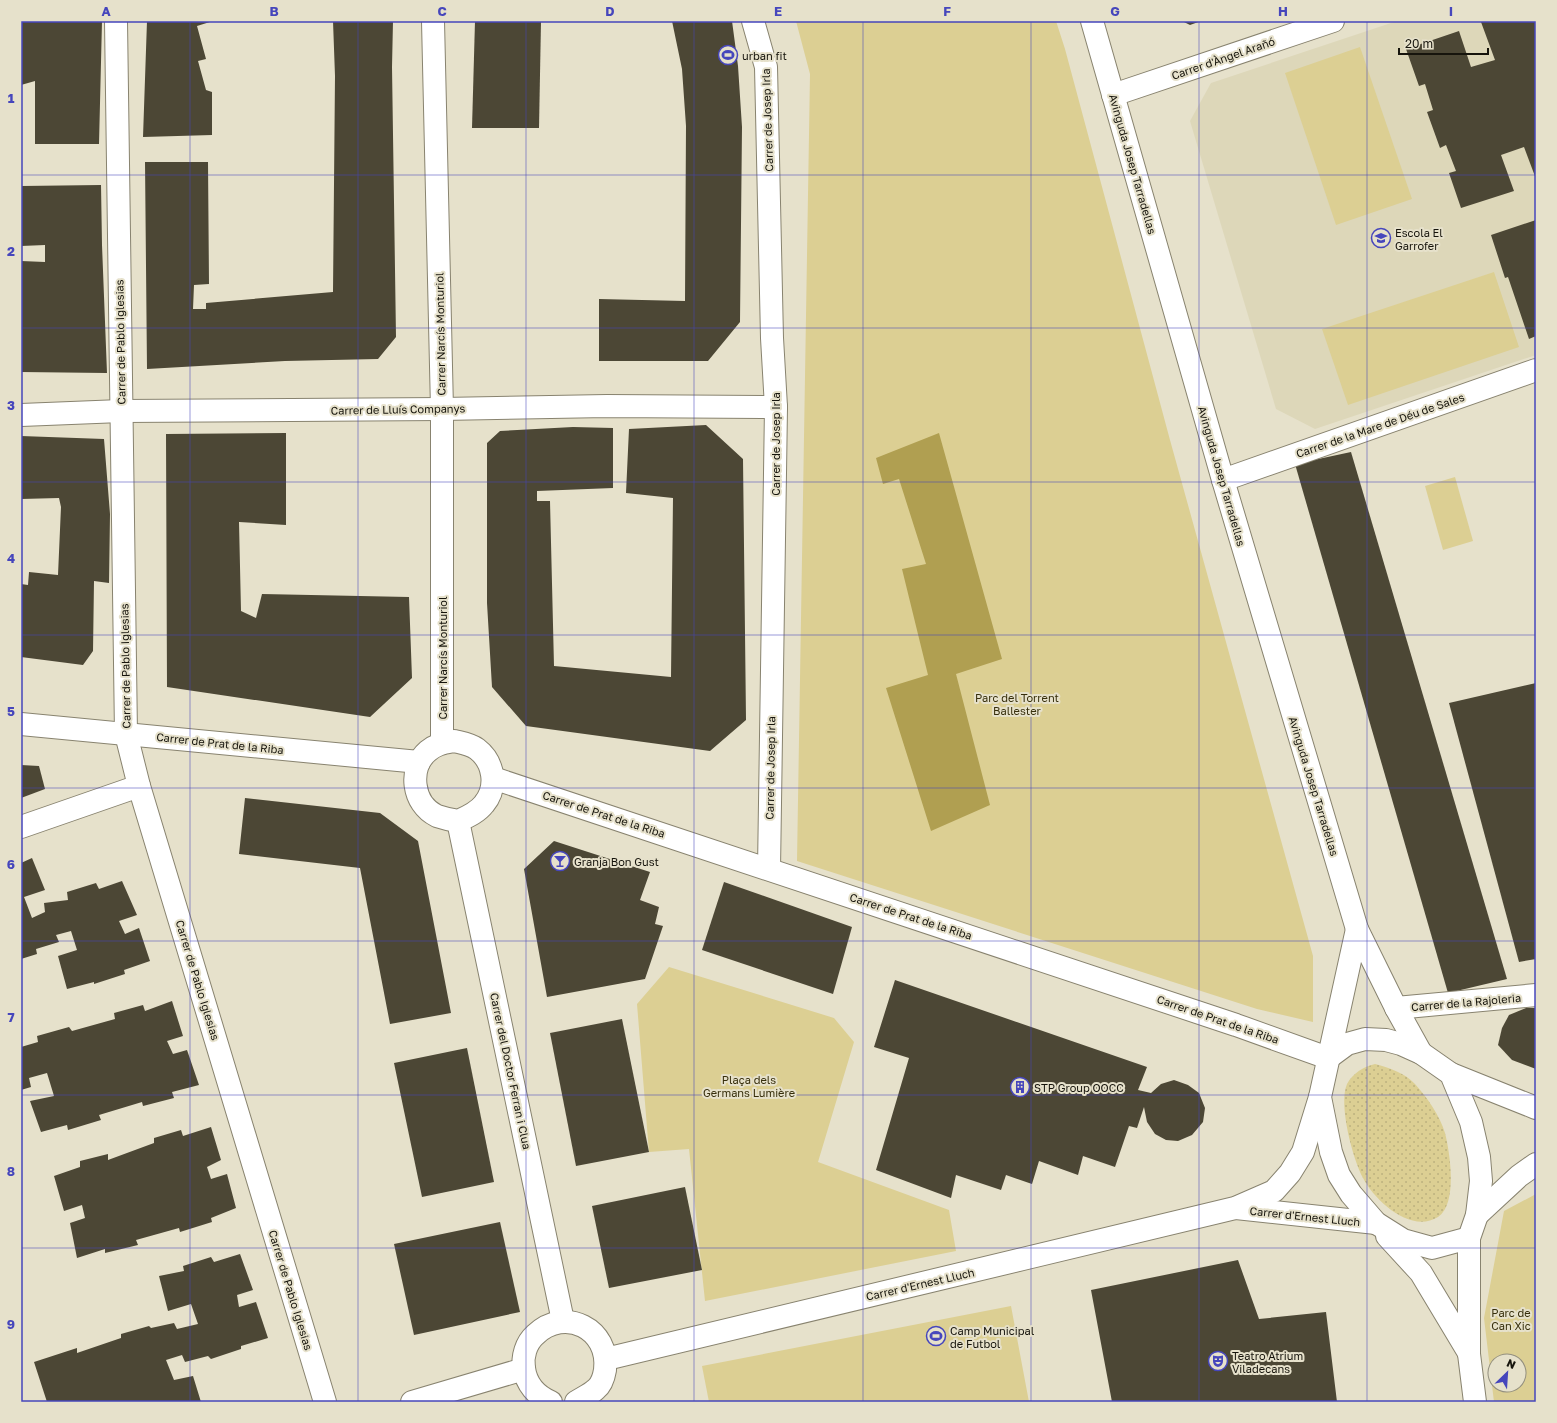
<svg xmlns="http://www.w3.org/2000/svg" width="1557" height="1423" font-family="'Golos Text',sans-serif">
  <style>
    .built { fill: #ddd7b9 }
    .grass { fill: url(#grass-dots) }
    .park { fill: #dccf93; fill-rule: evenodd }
    .water { fill: #b09f51 }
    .building { fill: #4c4735 }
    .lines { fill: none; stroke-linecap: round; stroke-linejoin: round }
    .street-casing { stroke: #88836f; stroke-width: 24 }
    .street { stroke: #fff; stroke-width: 22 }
    .grid { fill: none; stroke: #4646bc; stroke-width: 1; stroke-opacity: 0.55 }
    .labels { text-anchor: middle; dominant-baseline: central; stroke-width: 4; stroke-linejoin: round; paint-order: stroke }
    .poi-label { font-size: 11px; fill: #16140c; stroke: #e6e1cb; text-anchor: start }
    .street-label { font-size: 11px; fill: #16140c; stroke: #e6e1cb }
    .park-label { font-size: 11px; fill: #372f0c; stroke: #e6e1cb }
    .neatline { fill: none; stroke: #4646bc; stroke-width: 1.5 }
    .grid-label { font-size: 13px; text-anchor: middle; font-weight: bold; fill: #4646bc }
  </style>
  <defs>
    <pattern id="grass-dots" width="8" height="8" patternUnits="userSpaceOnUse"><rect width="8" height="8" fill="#dccf93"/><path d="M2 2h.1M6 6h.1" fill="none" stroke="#bcb17e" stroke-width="1.8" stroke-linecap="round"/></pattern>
  </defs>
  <rect width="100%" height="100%" fill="#e6e1cb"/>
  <polygon class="built" points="1397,21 1536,21 1536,355 1315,429 1276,409 1190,121 1211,83"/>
  <path class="grass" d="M1375 1064C1390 1068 1405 1073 1415 1084 1427 1097 1440 1116 1445 1133 1450 1153 1458 1204 1438 1217 1411 1234 1375 1201 1363 1178 1353 1160 1338 1104 1347 1084 1353 1073 1363 1067 1375 1064Z"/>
  <g class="park">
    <polygon points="796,21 1056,21 1065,49 1170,440 1313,956 1313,1022 1257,1009 797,861 810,74"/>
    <polygon points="1360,47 1412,199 1336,225 1285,73"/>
    <polygon points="1494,272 1519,347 1348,405 1322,329"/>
    <polygon points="1455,477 1473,541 1443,550 1425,486"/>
    <polygon points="669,967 834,1018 854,1042 818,1162 949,1210 956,1251 705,1301 689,1149 649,1152 637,1004"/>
    <path d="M1536 1194V1402H1494L1484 1318 1504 1211ZM1495 1361H1519V1385H1495Z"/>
    <polygon points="1011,1306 1029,1402 709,1402 702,1366"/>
  </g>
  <polygon class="water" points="939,433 1002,659 956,674 990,805 931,831 886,688 928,675 902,569 926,564 899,479 883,484 876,458"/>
  <g class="building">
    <polygon points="21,21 102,21 99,144 35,144 35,81 21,85"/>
    <polygon points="147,21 213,21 197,26 206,59 198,61 206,90 212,92 212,135 143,137"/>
    <polygon points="333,21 393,21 392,67 396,337 378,359 285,361 147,369 145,162 208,162 209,284 194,285 193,309 206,309 206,303 333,292 335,76"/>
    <polygon points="475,21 541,21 539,128 472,128"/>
    <polygon points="672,21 732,21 738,66 742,127 740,322 708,361 599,361 599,299 685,301 686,126 682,69"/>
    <polygon points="1182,21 1201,21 1190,25"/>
    <polygon points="1485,21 1536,21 1536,179 1524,147 1501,155 1514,191 1461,208 1449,173 1456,171 1446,145 1440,148 1427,112 1433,110 1425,84 1419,86 1406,49 1459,31 1471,67 1495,60 1481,22"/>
    <polygon points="101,185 102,245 107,373 21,372 21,261 45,262 45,245 21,246 22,186"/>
    <polygon points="1536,220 1536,336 1529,339 1508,277 1505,278 1491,235"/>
    <polygon points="706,425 743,459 746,720 710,751 526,726 492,687 487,603 487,443 500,431 573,427 613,428 613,488 537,491 537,501 550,501 554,666 671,677 673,498 626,493 629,429"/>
    <polygon points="286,433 286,525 239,522 241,611 256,618 262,594 409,597 412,678 370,717 167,687 166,434"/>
    <polygon points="21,436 104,439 110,514 109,583 94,581 93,651 83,665 21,657 21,584 28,585 29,572 58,575 61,507 59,498 21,499"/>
    <polygon points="1351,452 1507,979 1448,993 1295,464"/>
    <polygon points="1536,683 1536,959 1519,962 1449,703"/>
    <polygon points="21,765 39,766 45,789 21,798"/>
    <polygon points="245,798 380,813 418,841 451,1013 390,1024 360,868 239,854"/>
    <polygon points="554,841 650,872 640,900 659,907 655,924 663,926 645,979 547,997 524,869"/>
    <polygon points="32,858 45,890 24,897 32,918 45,912 44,903 68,900 67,892 96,883 99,889 122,881 137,915 119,921 125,934 139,928 150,961 124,970 125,974 94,984 94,982 67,989 58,956 77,950 71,931 56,935 59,942 36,949 37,954 21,959 21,863"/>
    <polygon points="724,882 852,927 833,994 702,950"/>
    <polygon points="895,980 1147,1067 1138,1090 1151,1093 1161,1084 1174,1080 1188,1085 1199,1093 1205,1108 1203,1122 1192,1135 1178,1141 1166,1140 1155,1134 1147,1122 1144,1107 1137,1128 1129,1126 1115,1167 1083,1156 1078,1175 1039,1161 1032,1184 1006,1175 1001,1190 956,1175 951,1198 876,1170 909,1058 874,1047"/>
    <polygon points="172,1001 183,1036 167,1041 173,1054 187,1050 199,1085 172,1092 174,1098 143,1106 142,1102 99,1115 101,1120 68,1130 67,1125 41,1132 30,1101 54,1096 47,1073 29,1078 31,1087 21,1090 21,1047 38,1042 37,1036 69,1027 72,1031 115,1019 114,1013 143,1005 145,1011"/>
    <polygon points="1526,1008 1536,1008 1536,1069 1512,1060 1498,1045 1502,1028 1509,1015"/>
    <polygon points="622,1019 649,1152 576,1166 550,1033"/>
    <polygon points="467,1048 494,1182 422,1197 394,1063"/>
    <polygon points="211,1127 221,1160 207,1167 211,1179 227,1174 236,1208 211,1218 212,1222 180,1232 179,1228 136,1240 138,1245 105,1253 105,1249 77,1258 70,1223 85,1218 82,1205 64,1211 54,1176 80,1167 80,1161 108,1154 108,1160 154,1143 154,1138 181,1130 183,1136"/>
    <polygon points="685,1187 702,1270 609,1288 592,1206"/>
    <polygon points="500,1222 520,1312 414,1335 394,1244"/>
    <polygon points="240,1254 253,1290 237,1295 239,1307 256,1302 268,1338 241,1346 241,1349 211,1359 208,1356 185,1362 182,1355 166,1360 174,1380 193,1376 201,1402 47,1402 34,1362 77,1348 77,1353 121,1338 121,1334 149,1326 151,1328 174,1323 177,1329 198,1324 191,1304 168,1311 159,1276 184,1271 183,1266 211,1257 214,1262"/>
    <polygon points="1238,1260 1259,1319 1326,1312 1337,1402 1112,1402 1091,1290"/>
  </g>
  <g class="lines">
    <g class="street-casing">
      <g id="street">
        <polyline points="116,21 126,734 139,786 325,1402"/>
        <polyline points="433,21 442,409 442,743"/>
        <polyline points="753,21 766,67 772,338 776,407 769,869"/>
        <polyline points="1092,21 1223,480 1357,929 1396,1008 1421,1053"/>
        <polyline points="1113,95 1333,21"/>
        <polyline points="21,415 121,411 442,409 607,406 776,407"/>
        <polyline points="1223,480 1536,370"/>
        <polyline points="21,724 419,762"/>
        <path d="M454 741C462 743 470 744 477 749 494 762 498 787 484 804 477 813 467 817 458 821 451 820 443 818 437 816 412 804 408 768 428 751 436 744 444 743 454 741Z"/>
        <polyline points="493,778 1236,1025 1328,1058"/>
        <polyline points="458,821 563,1321"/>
        <polyline points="21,827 139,786"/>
        <polyline points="1357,929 1320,1097 1331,1152 1339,1175 1351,1194 1376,1223 1403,1240 1432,1248 1469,1238"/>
        <polyline points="1396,1008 1536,995"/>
        <polyline points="1328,1058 1347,1044 1365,1039 1386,1040 1401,1044 1421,1053 1451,1074 1471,1122 1479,1157 1481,1181 1477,1215 1469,1238 1469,1354 1475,1402"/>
        <polyline points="1451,1074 1536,1108"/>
        <polyline points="1236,1208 1376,1223"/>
        <polyline points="1477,1215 1519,1176 1536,1164"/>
        <polyline points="1387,1236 1421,1273 1469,1353"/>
        <polyline points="606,1359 1235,1208 1274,1191 1290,1173 1303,1152 1320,1097"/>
        <polyline points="412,1402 524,1369"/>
        <path d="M551 1402C537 1396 526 1384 524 1368 522 1357 526 1343 535 1335 565 1306 610 1329 605 1370 604 1376 601 1385 596 1389 591 1394 582 1398 576 1402"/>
      </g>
    </g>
    <use href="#street" class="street"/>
  </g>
  <path class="grid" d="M190 21V1402M358 21V1402M526 21V1402M694 21V1402M863 21V1402M1031 21V1402M1199 21V1402M1367 21V1402M21 175H1536M21 328H1536M21 482H1536M21 635H1536M21 788H1536M21 941H1536M21 1095H1536M21 1248H1536"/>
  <defs>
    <g id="stadium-ring" transform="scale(1)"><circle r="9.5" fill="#e6e1cb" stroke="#4646bc" stroke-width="1.5"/><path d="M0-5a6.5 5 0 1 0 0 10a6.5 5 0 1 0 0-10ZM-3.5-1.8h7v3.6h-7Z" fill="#4646bc"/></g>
    <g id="school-ring" transform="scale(1)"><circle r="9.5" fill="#e6e1cb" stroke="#4646bc" stroke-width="1.5"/><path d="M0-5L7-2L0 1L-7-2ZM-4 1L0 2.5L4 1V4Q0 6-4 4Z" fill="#4646bc"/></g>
    <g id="bar-ring" transform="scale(1)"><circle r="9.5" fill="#e6e1cb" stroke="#4646bc" stroke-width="1.5"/><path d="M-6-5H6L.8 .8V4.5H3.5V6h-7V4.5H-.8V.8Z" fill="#4646bc"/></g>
    <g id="building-ring" transform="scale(1)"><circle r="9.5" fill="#e6e1cb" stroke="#4646bc" stroke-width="1.5"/><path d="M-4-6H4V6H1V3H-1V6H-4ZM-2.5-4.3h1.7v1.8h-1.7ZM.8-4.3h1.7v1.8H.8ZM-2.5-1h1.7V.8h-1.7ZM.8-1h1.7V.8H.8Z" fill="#4646bc"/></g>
    <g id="theatre-ring" transform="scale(1)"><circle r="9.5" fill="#e6e1cb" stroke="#4646bc" stroke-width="1.5"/><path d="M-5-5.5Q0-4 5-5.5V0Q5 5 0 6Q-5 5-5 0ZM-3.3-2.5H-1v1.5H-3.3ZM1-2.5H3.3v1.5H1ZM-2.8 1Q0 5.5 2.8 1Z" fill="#4646bc"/></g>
  </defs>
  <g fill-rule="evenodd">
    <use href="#stadium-ring" x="728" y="55"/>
    <use href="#school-ring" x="1381" y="238"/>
    <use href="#bar-ring" x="560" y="861"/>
    <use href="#building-ring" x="1020" y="1087"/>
    <use href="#stadium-ring" x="936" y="1336"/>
    <use href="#theatre-ring" x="1218" y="1361"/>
  </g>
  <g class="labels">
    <g class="poi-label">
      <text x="742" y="55">urban fit</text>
      <text x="1395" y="232">Escola El<tspan x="1395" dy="13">Garrofer</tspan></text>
      <text x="574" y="861">Granja Bon Gust</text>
      <text x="1034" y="1087">STP Group OOCC</text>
      <text x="950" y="1330">Camp Municipal<tspan x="950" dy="13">de Futbol</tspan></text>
      <text x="1232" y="1355">Teatro Atrium<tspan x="1232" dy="13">Viladecans</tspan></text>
    </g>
    <g class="street-label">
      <text transform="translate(1223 58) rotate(-19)">Carrer d'Àngel Arañó</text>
      <text transform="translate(767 120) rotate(-92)">Carrer de Josep Irla</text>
      <text transform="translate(1133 164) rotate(74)">Avinguda Josep Tarradellas</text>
      <text transform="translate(440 334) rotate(-91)">Carrer Narcís Monturiol</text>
      <text transform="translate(120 342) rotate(-91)">Carrer de Pablo Iglesias</text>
      <text transform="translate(398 409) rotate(-1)">Carrer de Lluís Companys</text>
      <text transform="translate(1380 425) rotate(-19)">Carrer de la Mare de Déu de Sales</text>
      <text transform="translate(775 444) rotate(-90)">Carrer de Josep Irla</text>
      <text transform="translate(1222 476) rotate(74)">Avinguda Josep Tarradellas</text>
      <text transform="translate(442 658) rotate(-90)">Carrer Narcís Monturiol</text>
      <text transform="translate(125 666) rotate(-91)">Carrer de Pablo Iglesias</text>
      <text transform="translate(220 743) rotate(6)">Carrer de Prat de la Riba</text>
      <text transform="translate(770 768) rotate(-89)">Carrer de Josep Irla</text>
      <text transform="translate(1314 786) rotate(73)">Avinguda Josep Tarradellas</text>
      <text transform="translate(604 814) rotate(18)">Carrer de Prat de la Riba</text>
      <text transform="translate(911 916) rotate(18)">Carrer de Prat de la Riba</text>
      <text transform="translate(198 980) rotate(73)">Carrer de Pablo Iglesias</text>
      <text transform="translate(1466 1002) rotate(-5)">Carrer de la Rajoleria</text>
      <text transform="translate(1218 1019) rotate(19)">Carrer de Prat de la Riba</text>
      <text transform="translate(511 1071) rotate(78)">Carrer del Doctor Ferran i Clua</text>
      <text transform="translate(1305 1216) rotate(6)">Carrer d'Ernest Lluch</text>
      <text transform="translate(920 1284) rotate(-13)">Carrer d'Ernest Lluch</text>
      <text transform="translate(291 1290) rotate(73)">Carrer de Pablo Iglesias</text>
    </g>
    <g class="park-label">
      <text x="1017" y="697">Parc del Torrent<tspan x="1017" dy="13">Ballester</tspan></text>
      <text x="749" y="1079">Plaça dels<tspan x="749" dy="13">Germans Lumière</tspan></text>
      <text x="1511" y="1312">Parc de<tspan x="1511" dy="13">Can Xic</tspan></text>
    </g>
  </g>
  <rect width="1557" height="1423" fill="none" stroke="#e6e1cb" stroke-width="44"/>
  <g transform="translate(1507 1373) rotate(25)"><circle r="19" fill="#e6e1cb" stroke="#938f7f"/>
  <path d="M0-3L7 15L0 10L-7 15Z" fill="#4646bc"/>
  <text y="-6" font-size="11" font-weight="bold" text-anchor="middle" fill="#16140c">N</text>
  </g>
  <path d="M1399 48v6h89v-6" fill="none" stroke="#16140c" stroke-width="2"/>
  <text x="1405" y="48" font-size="12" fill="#16140c" stroke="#e6e1cb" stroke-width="3" paint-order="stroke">20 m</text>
  <rect x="22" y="22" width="1513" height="1379" class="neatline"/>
  <g class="grid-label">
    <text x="106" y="16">A</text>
    <text x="274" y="16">B</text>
    <text x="442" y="16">C</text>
    <text x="610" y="16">D</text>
    <text x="778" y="16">E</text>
    <text x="947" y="16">F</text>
    <text x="1115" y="16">G</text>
    <text x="1283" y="16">H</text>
    <text x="1451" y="16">I</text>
    <text x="11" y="103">1</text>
    <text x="11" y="256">2</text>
    <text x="11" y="410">3</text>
    <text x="11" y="563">4</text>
    <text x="11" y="716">5</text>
    <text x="11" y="869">6</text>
    <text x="11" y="1022">7</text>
    <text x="11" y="1176">8</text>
    <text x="11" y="1329">9</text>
  </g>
</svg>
